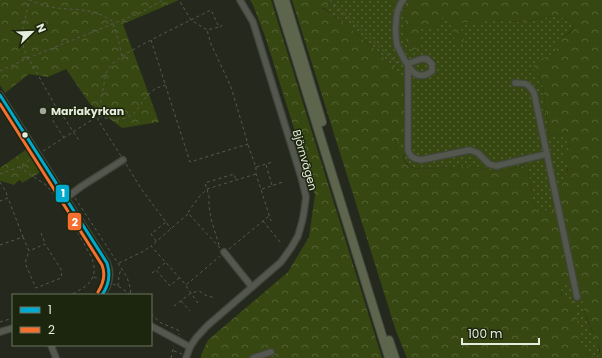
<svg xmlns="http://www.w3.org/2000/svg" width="602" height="358" font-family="Poppins,sans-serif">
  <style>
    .grass { fill: url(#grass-dots) }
    .forest { fill: url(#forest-crowns) }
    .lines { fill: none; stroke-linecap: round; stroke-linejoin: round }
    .minor-casing { stroke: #41453b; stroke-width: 8 }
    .highway-casing { stroke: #41453b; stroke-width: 10 }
    .path { stroke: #555950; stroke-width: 1; stroke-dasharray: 3 3; stroke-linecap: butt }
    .minor { stroke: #53574d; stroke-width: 5.5 }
    .highway { stroke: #5d654d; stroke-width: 8 }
    .bus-1-casing { stroke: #1c250d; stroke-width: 6 }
    .bus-2-casing { stroke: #1c250d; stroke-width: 6 }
    .bus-1 { stroke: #00a9ce; stroke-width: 3 }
    .bus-2 { stroke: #f46f30; stroke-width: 3 }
    .poi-dot { fill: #a2a89a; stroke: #1c250d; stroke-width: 1.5 }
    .bus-dot { fill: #e6ecdd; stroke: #1c250d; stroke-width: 1.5 }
    .labels { text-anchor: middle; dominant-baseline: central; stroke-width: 3; stroke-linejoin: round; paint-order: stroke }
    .poi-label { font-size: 11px; font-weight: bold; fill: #e6ecdd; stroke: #1c250d; text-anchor: start }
    .street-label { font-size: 11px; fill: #e6ecdd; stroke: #1c250d }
    .line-badge { stroke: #1c250d; stroke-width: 1.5 }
    .badge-label { font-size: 11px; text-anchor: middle; font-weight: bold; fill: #fff }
  </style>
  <defs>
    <pattern id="grass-dots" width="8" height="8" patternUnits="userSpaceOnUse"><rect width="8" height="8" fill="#364711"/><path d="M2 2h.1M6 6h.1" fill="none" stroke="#536233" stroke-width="1.8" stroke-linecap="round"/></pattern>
    <pattern id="forest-crowns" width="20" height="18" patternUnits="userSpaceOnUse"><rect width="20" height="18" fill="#364711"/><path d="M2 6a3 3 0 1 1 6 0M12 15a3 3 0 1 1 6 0" fill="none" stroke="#536233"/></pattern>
  </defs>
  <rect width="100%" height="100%" fill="#25291d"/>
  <path class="grass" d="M341 0H389L396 7 406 9C405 22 401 46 415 52L419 43V31L422 28H437L442 17C442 17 447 19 448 20 454 26 453 38 457 45H465L459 22 470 23H477L483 20H496L524 22 552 16 568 19 574 24 572 30 563 37 556 53 536 60 538 75 543 87 549 136 561 134 565 140 569 143C571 157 568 173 561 186L585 313C586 317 587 321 589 325 593 334 602 345 598 355L591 356 587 353 579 343 565 301 562 297 561 289 563 285 551 209 546 211 538 210 534 204 527 165H524L505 170 493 171 470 166 421 169C412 168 404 166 404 155L395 147V143L405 140 403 84 402 78 396 69 370 45 332 14 322 7Z"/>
  <g class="forest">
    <polygon points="0,0 179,0 123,24 159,122 122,128 90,104 66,69 48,77 29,74 5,93 0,85"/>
    <polygon points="250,0 271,0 382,358 201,358 201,355 208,340 288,272 309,237 315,195 265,36 253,5"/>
    <path d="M292 0H341L322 8 332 14 370 45 396 69 402 78 403 84 405 140 395 143V147L399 151H402C404 155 403 158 405 162 407 167 415 169 421 169L470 166 493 171 505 170 527 165 534 204 538 210 546 211 551 209 554 211 557 215 570 282C560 287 558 292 565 301H573L582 340 579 343 587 353 591 356 598 355 600 350C596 337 589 326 585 313L559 191 568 169V163L563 159V152L567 148H570L569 143 565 140 561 134 549 136 543 87 538 75 533 69 536 60 556 53 557 45 563 37 572 31 574 24 568 19 552 16 524 22 496 20H483L477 23H470L460 22 465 45H457C451 34 455 23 442 17L437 28H422L419 31V43L415 53C401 46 405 22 406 9L396 7 389 0H602V358H407L396 331Z"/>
    <polygon points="27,149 41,172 22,183 21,181 19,180 14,185 1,181 0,181 0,168"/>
  </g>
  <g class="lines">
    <g class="minor-casing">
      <g id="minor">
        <path d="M403 0C398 7 396 15 396 24 395 30 396 39 397 45 399 50 402 55 404 59 411 71 418 82 432 71V64L427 59H421L407 64"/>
        <path d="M408 67V150C410 157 414 159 421 160L470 150 478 153 489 164 496 166 547 154"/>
        <path d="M515 83C526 83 528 83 534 93L577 297"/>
        <path d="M0 95 107 263C112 274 109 285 102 295"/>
        <polyline points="66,198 82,186 123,160"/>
        <polyline points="224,252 252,287"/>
        <polyline points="151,326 190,347"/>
        <polyline points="0,332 13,328"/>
        <polyline points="51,345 56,358"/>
        <polyline points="186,358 190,347 196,338 207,326 281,262 291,248 298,236 302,222 304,212 306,197 302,180 258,38 253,22 240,0"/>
        <polyline points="253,358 271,352"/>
      </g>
    </g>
    <g class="highway-casing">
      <g id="highway">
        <polyline points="278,0 389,358"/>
        <polyline points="285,0 322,122"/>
        <polyline points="389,340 395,358"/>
      </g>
    </g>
    <g class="path">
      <polyline points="0,0 1,0"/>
      <polyline points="330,0 387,54 397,63 400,63"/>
      <polyline points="220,27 224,24"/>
      <polyline points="151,40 190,162 248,144 231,87 211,44 207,30"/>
      <path d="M122 56C151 39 181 25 211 10L219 27 207 30 191 20 179 0"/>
      <polyline points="0,71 28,58 142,12 163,0"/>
      <polyline points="57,107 80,142"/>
      <path d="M64 138 53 121 56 107 24 50 22 38 23 29 26 14 30 0C37 3 44 6 51 7 73 11 93 7 112 21L118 39 122 56 112 64 106 73 99 112 98 116V120L121 156"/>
      <polyline points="248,145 256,167 273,162"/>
      <path d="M43 151 98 116C105 118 112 120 119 119 138 118 139 102 151 92 155 88 160 87 165 85"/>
      <polyline points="126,164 142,190 171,229"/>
      <polyline points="266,165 272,185"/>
      <path d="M19 167 46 185 61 203 91 256C100 278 89 286 70 295"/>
      <polyline points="256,167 256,174 271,221"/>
      <polyline points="0,174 19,167 33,157"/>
      <polyline points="0,182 6,192 8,198 0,201"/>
      <polyline points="262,189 283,182"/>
      <polyline points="75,198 127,277 130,287 131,295"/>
      <polyline points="188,214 151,246 186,285 220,256"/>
      <polyline points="263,221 281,243"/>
      <polyline points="41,233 45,243"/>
      <polyline points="23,237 29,251 25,263 36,288 61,278 62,271 45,244 29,251"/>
      <polyline points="156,241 151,234 166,222"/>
      <polyline points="0,245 23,237 8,198"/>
      <polyline points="219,245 211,219 209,206 209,196 205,183 234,174 236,180"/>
      <polyline points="220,248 188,213 190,209 200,196 207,189 256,174"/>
      <polyline points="229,249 269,216"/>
      <polyline points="119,263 142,252 151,246"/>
      <polyline points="165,263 156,270 170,286 179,278"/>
      <polyline points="152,273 156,270"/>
      <polyline points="94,277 102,280"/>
      <polyline points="113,284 118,286 131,295"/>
      <polyline points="118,286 119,275 121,270"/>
      <polyline points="186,286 198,303"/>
      <polyline points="181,301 190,311"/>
      <polyline points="174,306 191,293 199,291 207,296 212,297 215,299"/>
      <polyline points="151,314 161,323 178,330 179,333 179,335"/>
      <polyline points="0,322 13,318"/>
      <polyline points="174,351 182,354"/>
      <polyline points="171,358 174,346"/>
    </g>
    <use href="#minor" class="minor"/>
    <use href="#highway" class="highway"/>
    <g class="bus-1-casing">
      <path id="bus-1" d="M0 95 107 263C111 275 109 285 102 295"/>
    </g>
    <g class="bus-2-casing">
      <path id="bus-2" d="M0 104 102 265C106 275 103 284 98 292"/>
    </g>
    <use href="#bus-1" class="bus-1"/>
    <use href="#bus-2" class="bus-2"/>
  </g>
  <circle class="poi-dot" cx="43" cy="111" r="4"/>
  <circle class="bus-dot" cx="25" cy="135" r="3.5"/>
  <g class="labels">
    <g class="poi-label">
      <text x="51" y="111">Mariakyrkan</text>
    </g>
    <g class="street-label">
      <text transform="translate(305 160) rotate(74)">Björnvägen</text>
    </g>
  </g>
  <g class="line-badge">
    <rect x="55" y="184" width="15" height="19" rx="4" fill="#00a9ce"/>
    <rect x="67" y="212" width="15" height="19" rx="4" fill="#f46f30"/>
  </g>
  <g class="badge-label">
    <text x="63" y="197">1</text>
    <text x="75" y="226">2</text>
  </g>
  <rect x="12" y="294" width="140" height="52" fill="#1c250d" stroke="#6d7560"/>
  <rect x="20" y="307" width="20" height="6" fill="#00a9ce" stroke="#6d7560"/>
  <text x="48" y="314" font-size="12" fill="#e6ecdd">1</text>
  <rect x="20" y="327" width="20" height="6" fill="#f46f30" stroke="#6d7560"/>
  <text x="48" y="334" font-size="12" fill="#e6ecdd">2</text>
  <g transform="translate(32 32) rotate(67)" stroke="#1c250d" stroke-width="3" paint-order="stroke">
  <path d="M0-3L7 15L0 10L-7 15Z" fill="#e6ecdd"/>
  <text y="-6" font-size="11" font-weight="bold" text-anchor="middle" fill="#e6ecdd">N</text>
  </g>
  <path d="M462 338v6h77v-6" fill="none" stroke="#e6ecdd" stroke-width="2"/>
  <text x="468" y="338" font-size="12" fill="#e6ecdd" stroke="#1c250d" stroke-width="3" paint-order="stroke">100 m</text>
</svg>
